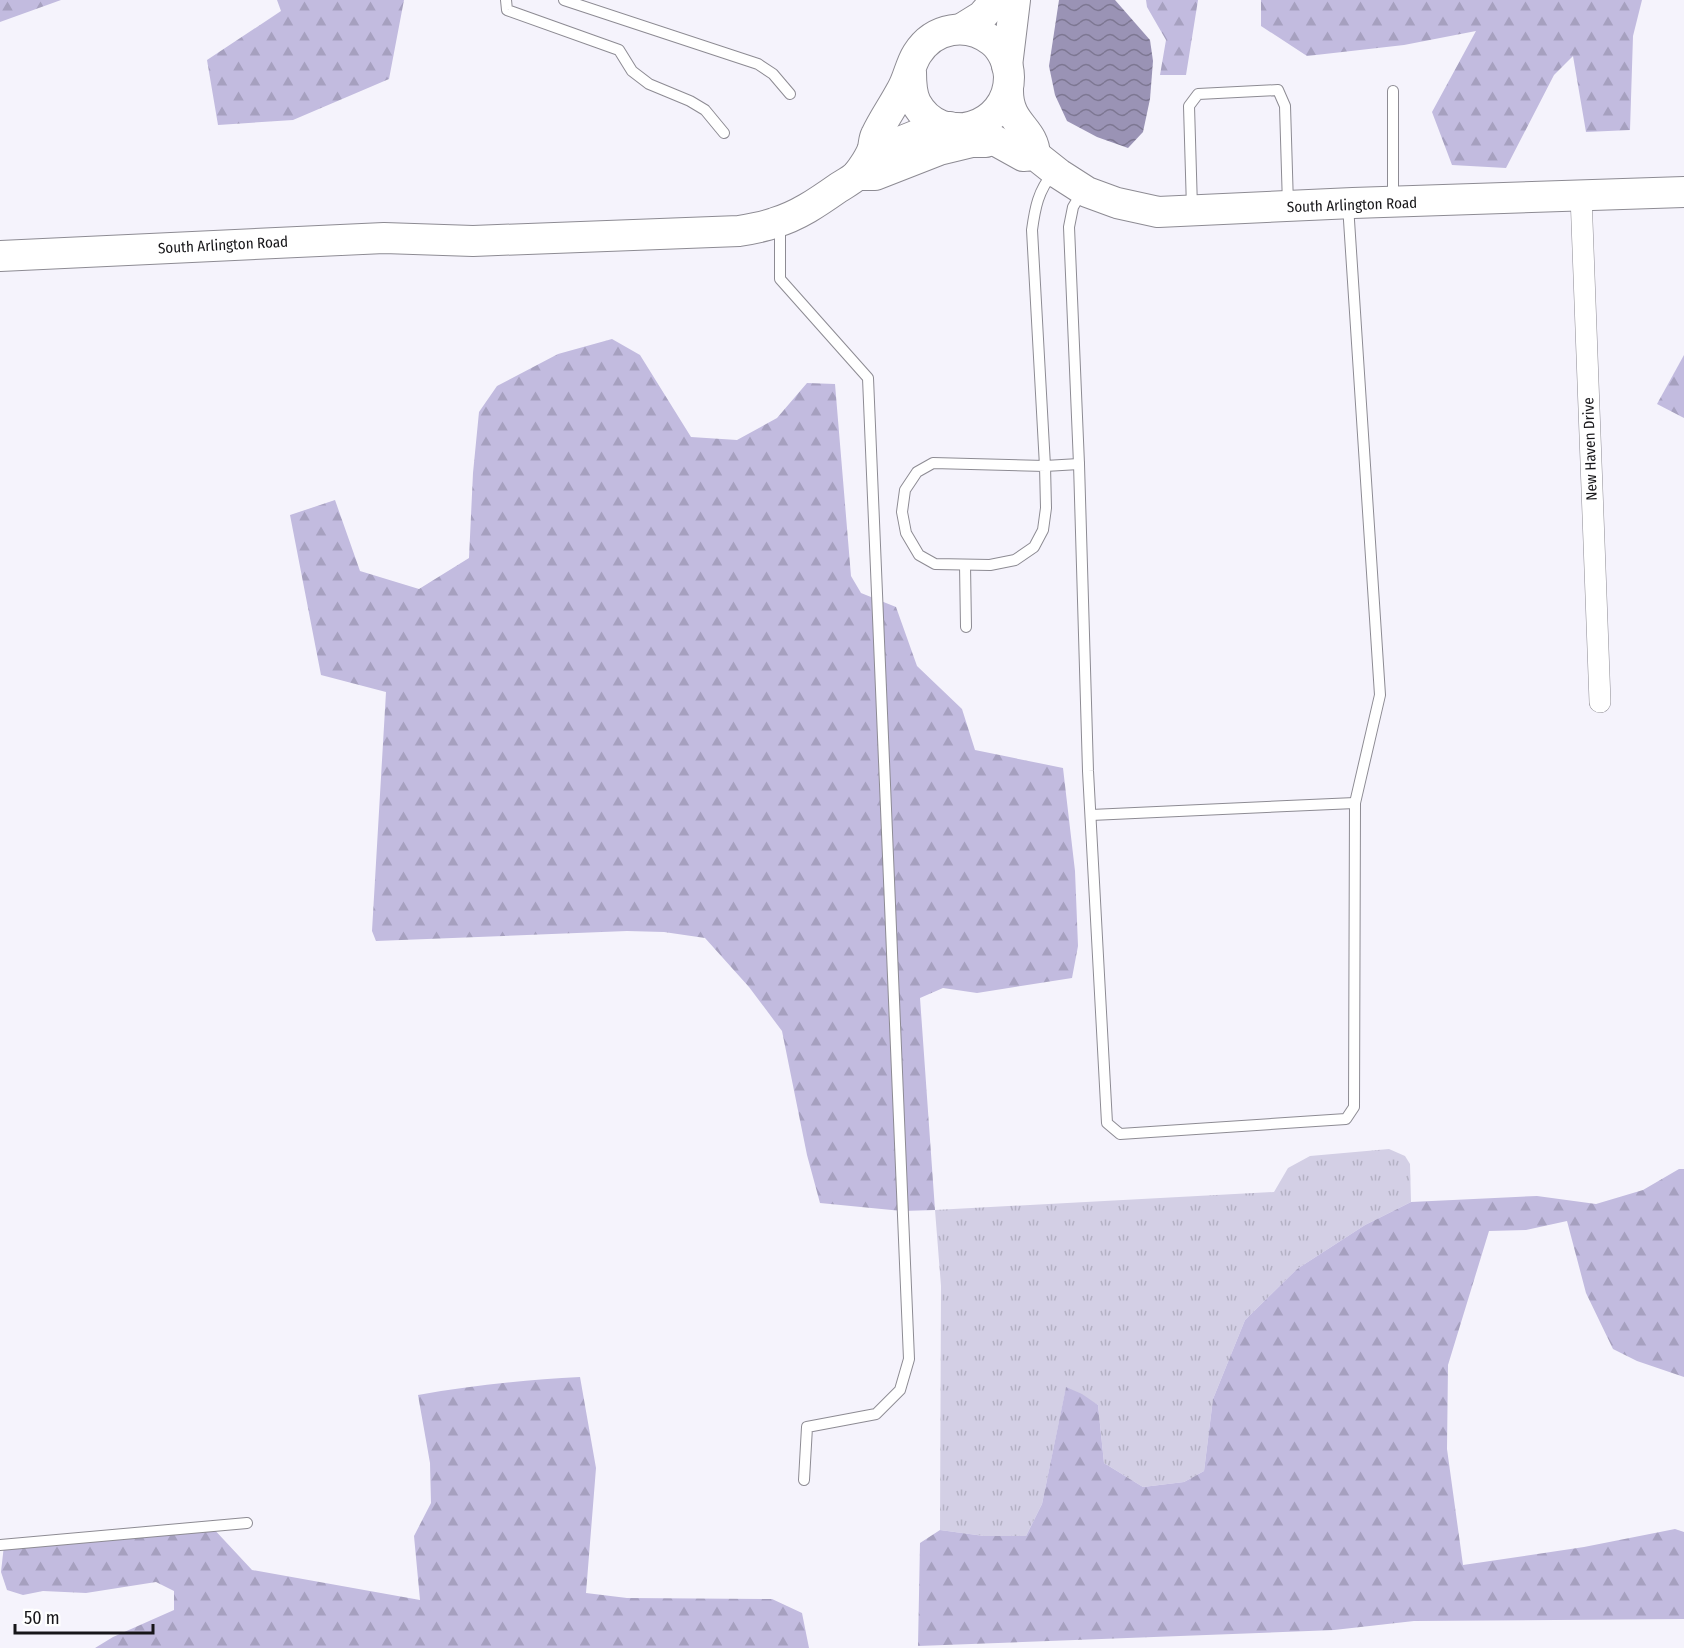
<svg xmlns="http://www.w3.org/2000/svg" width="1684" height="1648" font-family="'Fira Sans Condensed',sans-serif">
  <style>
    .grass { fill: url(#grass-tufts) }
    .forest { fill: url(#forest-firs) }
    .water { fill: url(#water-waves) }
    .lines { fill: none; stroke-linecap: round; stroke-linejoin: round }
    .lane-casing { stroke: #8d8b93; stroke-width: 12 }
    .street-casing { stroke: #8d8b93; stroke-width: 22 }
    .secondary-casing { stroke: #8d8b93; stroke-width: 32 }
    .lane { stroke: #fff; stroke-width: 10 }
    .street { stroke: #fff; stroke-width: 21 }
    .secondary { stroke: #fff; stroke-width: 30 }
    .labels { text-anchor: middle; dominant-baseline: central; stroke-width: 4.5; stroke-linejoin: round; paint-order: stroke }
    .street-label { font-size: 15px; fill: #171619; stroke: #fff }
  </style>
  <defs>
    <pattern id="grass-tufts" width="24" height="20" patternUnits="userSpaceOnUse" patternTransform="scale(1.5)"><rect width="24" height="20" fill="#d3cfe5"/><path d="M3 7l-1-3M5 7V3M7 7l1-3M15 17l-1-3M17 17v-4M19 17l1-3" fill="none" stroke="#b4b1c4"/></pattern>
    <pattern id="forest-firs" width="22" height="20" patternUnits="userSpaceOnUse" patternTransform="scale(1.5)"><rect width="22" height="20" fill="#c2bbdf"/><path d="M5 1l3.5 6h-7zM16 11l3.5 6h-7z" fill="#a6a0bf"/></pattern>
    <pattern id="water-waves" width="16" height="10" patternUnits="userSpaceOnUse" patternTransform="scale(1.5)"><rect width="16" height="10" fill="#9a93b5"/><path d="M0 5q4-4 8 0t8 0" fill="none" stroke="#7d7792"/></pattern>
  </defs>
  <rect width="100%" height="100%" fill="#f5f3fc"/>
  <polygon class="grass" points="1389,1149 1405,1156 1410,1164 1411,1202 1365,1225 1297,1269 1245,1320 1213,1399 1204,1471 1184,1482 1143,1487 1104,1463 1098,1405 1066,1388 1042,1504 1026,1536 984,1536 940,1530 941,1286 935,1210 1274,1192 1288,1168 1310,1156"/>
  <g class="forest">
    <polygon points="0,0 61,0 0,22"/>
    <polygon points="277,0 404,0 389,79 293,120 218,125 207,60 281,11"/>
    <polygon points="1146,0 1198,0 1186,75 1160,75 1166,40 1147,7"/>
    <polygon points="1261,0 1642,0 1633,36 1630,130 1586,132 1573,56 1554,75 1506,168 1452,165 1432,112 1476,31 1404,45 1307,56 1261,26"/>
    <polygon points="612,339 640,355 691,437 737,440 777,418 807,383 835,384 851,576 861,593 896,607 917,666 962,709 975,750 1063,768 1075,871 1078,946 1072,978 977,993 943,988 920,998 935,1210 902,1211 820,1203 807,1155 782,1031 749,987 705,938 664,932 627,931 376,941 372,931 386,692 321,675 290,515 335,500 360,571 419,589 469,558 473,473 479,412 497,386 558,354"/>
    <polygon points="1684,355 1684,418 1657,404"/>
    <polygon points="1679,1169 1684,1169 1684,1377 1637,1361 1613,1349 1586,1293 1567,1221 1526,1230 1489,1231 1448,1365 1447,1449 1463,1565 1584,1547 1675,1529 1684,1532 1684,1619 1414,1621 1334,1630 918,1646 920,1543 940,1530 984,1536 1026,1536 1042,1504 1066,1387 1082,1394 1098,1405 1104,1463 1143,1487 1184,1482 1204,1471 1213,1399 1245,1320 1297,1269 1365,1225 1411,1202 1537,1196 1596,1204 1643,1190"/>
    <path d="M580 1377 596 1468 586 1593 627 1598 772 1599 802 1613 809 1648H95L113 1637 174 1610V1591L156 1582 86 1593 43 1591 23 1595 7 1590 1 1572 4 1545 211 1526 252 1570 420 1600 414 1536 431 1503 430 1463 418 1395C472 1385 525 1380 580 1377Z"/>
  </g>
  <polygon class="water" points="1059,0 1115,0 1150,40 1153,61 1150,99 1143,132 1128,148 1097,137 1067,121 1055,95 1049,66"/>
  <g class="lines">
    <g class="lane-casing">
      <g id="lane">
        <polyline points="506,0 507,10 619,50 632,71 649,84 690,101 705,110 724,133"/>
        <polyline points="564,0 758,64 773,74 790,94"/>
        <polyline points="1393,91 1393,199"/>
        <path d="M1053 173C1038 191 1035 208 1032 230L1045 466 1046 508 1043 530 1034 547 1015 560 990 565 935 564 919 555 906 533 902 512 905 490 917 472 933 463 1045 466 1079 464"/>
        <polyline points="1082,192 1073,207 1069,227 1079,464 1088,771 1107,1123 1120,1134 1346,1119 1354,1107 1355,803 1380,695 1348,205"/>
        <polyline points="1192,208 1189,106 1198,94 1278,90 1285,106 1288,205"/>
        <polyline points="780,224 780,279 868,378 909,1359 900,1390 876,1414 807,1427 804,1480"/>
        <polyline points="965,565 966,627"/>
        <polyline points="1091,815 1355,803"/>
        <polyline points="0,1545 247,1523"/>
      </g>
    </g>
    <g class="street-casing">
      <polyline id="street" points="1581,195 1600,702"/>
    </g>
    <g class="secondary-casing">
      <g id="secondary">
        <polyline points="961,29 982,16 996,0"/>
        <polyline points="1007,66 1015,0"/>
        <path d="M1008 91C1008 125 1034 128 1035 155"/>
        <polyline points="957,128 996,141 1023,156 1035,155 1059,174 1087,192 1117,203 1158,212 1353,203 1684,192"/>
        <polyline points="873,150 882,149 932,129 950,127"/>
        <polyline points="857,175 875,175 939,150 972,142 986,142"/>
        <path d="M0 256 384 238 473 241 739 231C751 229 763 227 774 223 798 216 818 202 838 188 844 184 852 180 857 175 862 169 871 156 873 148 874 143 874 139 876 135 883 120 893 106 901 91 908 80 910 65 917 54 934 27 967 22 992 41 1002 49 1009 64 1009 77 1009 128 941 149 916 103 911 93 911 82 911 72"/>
      </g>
    </g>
    <use href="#lane" class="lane"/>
    <use href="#street" class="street"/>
    <use href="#secondary" class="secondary"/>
  </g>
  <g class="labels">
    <g class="street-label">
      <text transform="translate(1352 205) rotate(-2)">South Arlington Road</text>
      <text transform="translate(223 245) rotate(-3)">South Arlington Road</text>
      <text transform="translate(1590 449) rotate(-92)">New Haven Drive</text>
    </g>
  </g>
  <path d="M15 1624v9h138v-9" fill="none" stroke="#171619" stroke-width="3"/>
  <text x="24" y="1624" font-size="18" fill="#171619" stroke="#ffffff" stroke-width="4.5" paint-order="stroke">50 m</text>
</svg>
